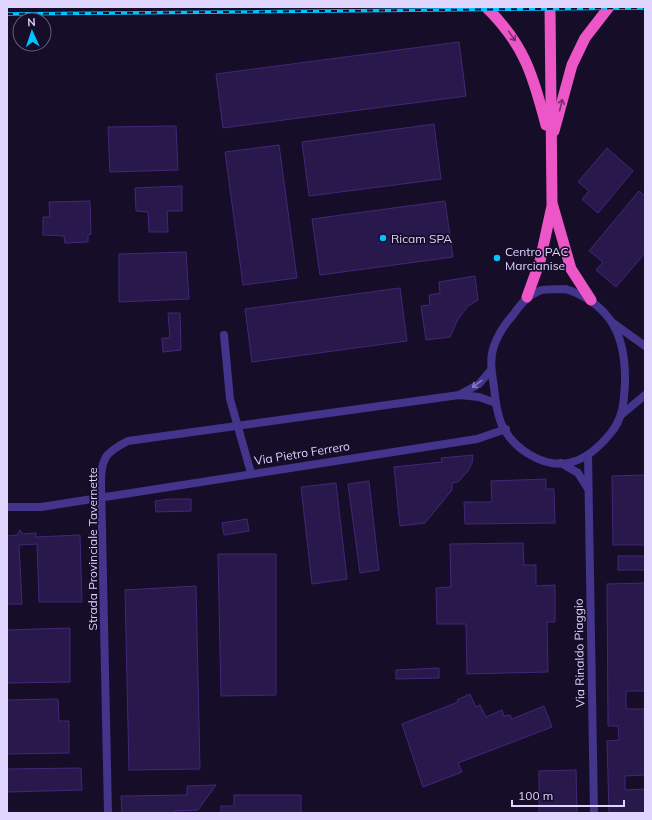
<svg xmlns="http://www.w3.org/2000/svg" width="652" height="820" font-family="Mulish,sans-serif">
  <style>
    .building { fill: #29184b; stroke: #432779 }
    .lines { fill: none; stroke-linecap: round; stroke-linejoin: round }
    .minor { stroke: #43348c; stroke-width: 8 }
    .trunk { stroke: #ec56c6; stroke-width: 11 }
    .rail-casing { stroke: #01c3ff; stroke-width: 3.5 }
    .rail { stroke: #160d28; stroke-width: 2; stroke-dasharray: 6; stroke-linecap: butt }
    .oneway { stroke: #762e6f }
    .oneway2 { stroke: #897cc0 }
    .poi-dot { fill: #01c3ff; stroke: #160d28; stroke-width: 1.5 }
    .labels { text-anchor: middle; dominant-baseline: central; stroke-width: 3.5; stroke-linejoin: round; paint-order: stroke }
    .poi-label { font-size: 12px; fill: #dfd5ff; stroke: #160d28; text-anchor: start }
    .street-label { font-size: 12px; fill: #dfd5ff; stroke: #160d28 }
  </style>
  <rect width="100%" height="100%" fill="#160d28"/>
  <g class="building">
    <polygon points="459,42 466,96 223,128 216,74"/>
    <polygon points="434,124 441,179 309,196 302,142"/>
    <polygon points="176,126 178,170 110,172 108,127"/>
    <polygon points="279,145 297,278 243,285 225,152"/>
    <polygon points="607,148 633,171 598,213 582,199 589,191 578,182"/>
    <polygon points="182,186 182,211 167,211 168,232 149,232 148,212 136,211 135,188"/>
    <polygon points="639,191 645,196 645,253 616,287 596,270 603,262 589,251"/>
    <polygon points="90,201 91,234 88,235 88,242 65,243 64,236 43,235 43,217 50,217 49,202"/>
    <polygon points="445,201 453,257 320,275 312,219"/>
    <polygon points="186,252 189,299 119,302 119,254"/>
    <polygon points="475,276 478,300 468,306 458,319 450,337 426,340 421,306 430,305 429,295 440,293 439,282"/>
    <polygon points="400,288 407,341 252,362 245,309"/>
    <polygon points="168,313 180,313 181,350 163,352 162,338 170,338"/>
    <polygon points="473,455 472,463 468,471 458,482 452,483 452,490 425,523 400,526 394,467 442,462 441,458"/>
    <polygon points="645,475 645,545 613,545 612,476"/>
    <polygon points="546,479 546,489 554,489 555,523 465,524 464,502 492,502 491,481"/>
    <polygon points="369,481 379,570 360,573 348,484"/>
    <polygon points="336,483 347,579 312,584 301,487"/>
    <polygon points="169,499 191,499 191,511 156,512 155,501"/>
    <polygon points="247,519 249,531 224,535 222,523"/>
    <polygon points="20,530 23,534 36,533 36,537 80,535 82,602 39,602 37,544 19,545 22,604 7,604 7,536 17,535"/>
    <polygon points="523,543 524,565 536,565 536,586 555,585 555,622 547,622 548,672 467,674 466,624 437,624 436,588 451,587 450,544"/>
    <polygon points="218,554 276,554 276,695 221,696"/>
    <rect x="618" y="556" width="27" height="14"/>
    <polygon points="645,583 645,691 626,691 626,709 644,709 645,775 625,776 625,790 645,789 645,813 609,813 607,741 619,740 618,726 608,726 607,584"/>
    <polygon points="196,586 200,769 129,770 125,590"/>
    <polygon points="70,628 70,682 7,683 7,630"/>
    <polygon points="439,668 439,678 396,679 396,670"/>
    <polygon points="470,694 476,707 480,705 486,717 502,710 504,716 510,715 512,719 544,706 552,727 458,763 462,772 423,787 402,724 458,702 457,700"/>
    <polygon points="58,699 59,721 69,721 69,753 7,754 7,700"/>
    <polygon points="81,768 82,790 7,792 7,769"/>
    <polygon points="576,770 577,813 539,813 539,771"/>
    <polygon points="216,785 198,810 175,811 175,813 122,813 121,796 187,795 187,786"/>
    <polygon points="234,795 301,795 301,813 221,813 221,806 234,806"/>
  </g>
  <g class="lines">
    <g class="minor">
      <path d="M566 289C612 305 626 337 625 383 624 402 623 419 610 434 600 446 588 458 572 462 544 470 512 448 501 423 497 412 495 399 494 387 492 374 489 359 494 346 498 334 505 324 513 315 520 305 527 296 539 291 547 288 558 290 566 289Z"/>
      <polyline points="613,323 645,346"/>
      <polyline points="224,335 230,399 251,473"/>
      <polyline points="459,395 479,384 491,370"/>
      <polyline points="621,415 645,395"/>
      <polyline points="588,455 594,813"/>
      <polyline points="561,463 578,473 588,489"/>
      <polyline points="7,507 41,507 477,439 506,429"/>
      <path d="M108 813 101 482C101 458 106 452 128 441L459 395 479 397 496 403"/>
    </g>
    <g class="trunk">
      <path d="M486 7C524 44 533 75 546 125"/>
      <polyline points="550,7 552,203 571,269 591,300"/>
      <polyline points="554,131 572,65 585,38 609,7"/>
      <polyline points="527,297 540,261 552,206"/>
    </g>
    <g class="rail-casing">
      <polyline id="rail" points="7,14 645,8"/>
    </g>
    <use href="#rail" class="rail"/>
  </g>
  <defs><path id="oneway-shaft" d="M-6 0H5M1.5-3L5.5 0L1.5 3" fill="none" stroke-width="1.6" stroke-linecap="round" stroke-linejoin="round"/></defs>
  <g class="oneway">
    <use href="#oneway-shaft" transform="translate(512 36) rotate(55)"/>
    <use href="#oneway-shaft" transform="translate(561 105) rotate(-76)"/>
  </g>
  <use class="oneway2" href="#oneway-shaft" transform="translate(477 384) rotate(144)"/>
  <g class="poi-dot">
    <circle cx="383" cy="238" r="4"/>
    <circle cx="497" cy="258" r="4"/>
  </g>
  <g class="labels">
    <g class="poi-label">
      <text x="391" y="238">Ricam SPA</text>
      <text x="505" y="251">Centro PAC<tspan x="505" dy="14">Marcianise</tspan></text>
    </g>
    <g class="street-label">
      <text transform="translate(302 453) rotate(-9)">Via Pietro Ferrero</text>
      <text transform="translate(92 549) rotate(-90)">Strada Provinciale Tavernette</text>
      <text transform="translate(579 653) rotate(-91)">Via Rinaldo Piaggio</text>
    </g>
  </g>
  <rect width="652" height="820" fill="none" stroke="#dfd5ff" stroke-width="16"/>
  <g transform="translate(32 32) rotate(357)"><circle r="19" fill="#160d28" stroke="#665d7e"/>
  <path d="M0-3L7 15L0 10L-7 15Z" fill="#01c3ff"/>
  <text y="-6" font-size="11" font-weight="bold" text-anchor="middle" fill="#dfd5ff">N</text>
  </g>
  <path d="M512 800v6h112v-6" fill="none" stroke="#dfd5ff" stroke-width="2"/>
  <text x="518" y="800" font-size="12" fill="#dfd5ff" stroke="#160d28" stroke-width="3" paint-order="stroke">100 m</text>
</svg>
